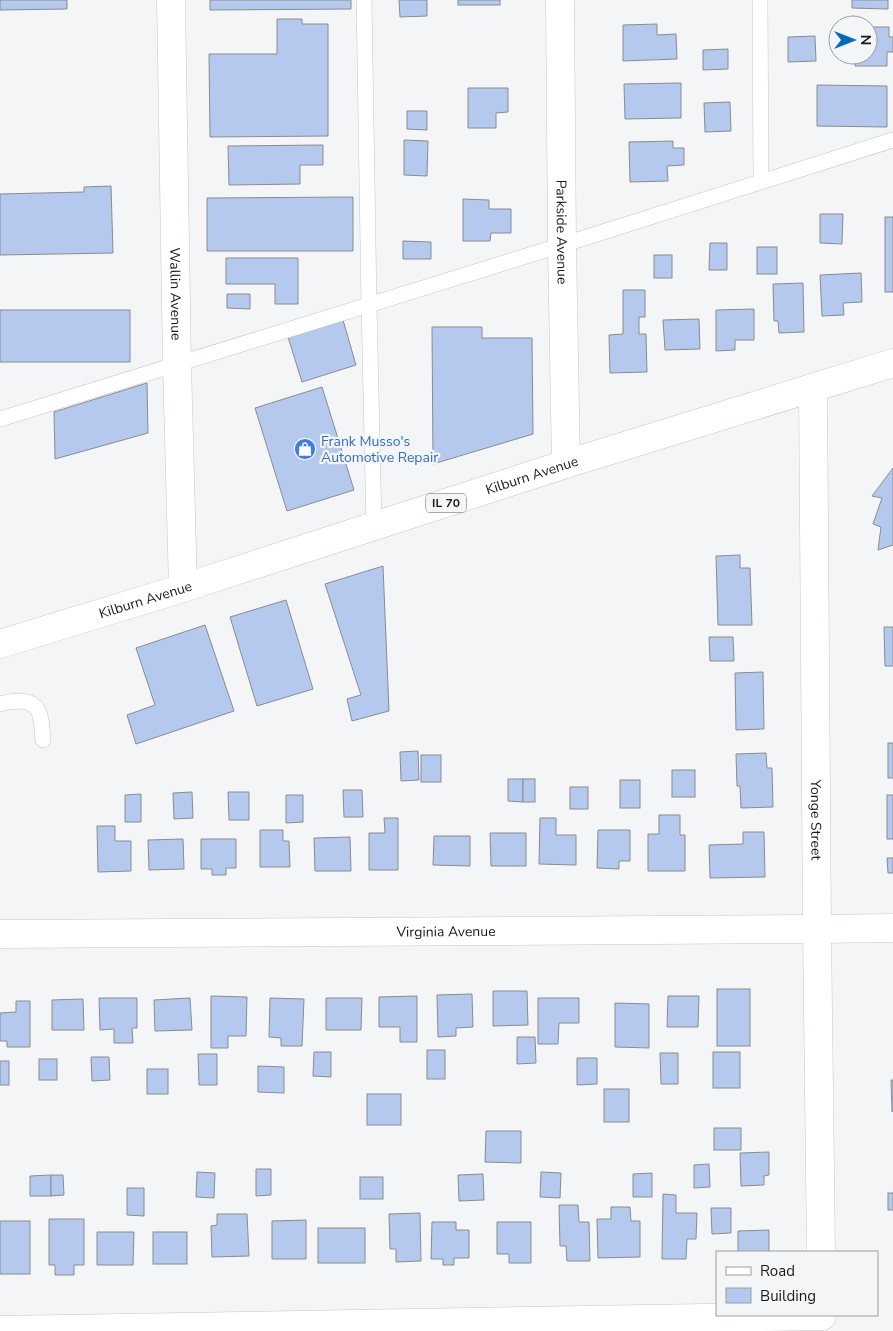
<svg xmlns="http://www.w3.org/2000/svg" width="893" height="1331" font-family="'Nunito Sans',sans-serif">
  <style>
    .building { fill: #b4c9ed; stroke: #8a8c8e }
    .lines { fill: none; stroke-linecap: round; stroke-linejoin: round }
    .lane-casing { stroke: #c4c6c8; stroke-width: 16 }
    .street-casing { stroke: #c4c6c8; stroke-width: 29 }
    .primary-casing { stroke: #c4c6c8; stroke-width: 29 }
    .lane { stroke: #fff; stroke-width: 15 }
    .street { stroke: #fff; stroke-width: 28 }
    .primary { stroke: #fff; stroke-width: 28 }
    .labels { text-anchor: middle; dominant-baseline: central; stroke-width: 4.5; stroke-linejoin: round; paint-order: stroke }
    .shield { fill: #f3f5f7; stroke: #5a5c5d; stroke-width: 1 }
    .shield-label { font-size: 12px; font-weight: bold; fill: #191a1b }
    .street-label { font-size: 14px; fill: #191a1b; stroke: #f3f5f7 }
    .shop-label { font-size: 14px; fill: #366cbe; stroke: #f3f5f7; text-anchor: start }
  </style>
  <rect width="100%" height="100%" fill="#f3f5f7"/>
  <g class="building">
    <polygon points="0,0 67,0 67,9 0,10"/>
    <polygon points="210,0 351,0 351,9 210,10"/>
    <polygon points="399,0 427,0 427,16 400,17"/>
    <rect x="458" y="0" width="42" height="5"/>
    <polygon points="852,0 888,0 888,9 852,8"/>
    <polygon points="277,19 302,19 302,24 328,24 328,136 210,137 209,54 277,54"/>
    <polygon points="657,24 657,35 676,34 677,59 623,61 623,25"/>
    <polygon points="868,27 889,27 889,37 893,37 893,52 887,52 887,66 855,66 855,55 868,55"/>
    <polygon points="815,36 816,61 788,62 788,37"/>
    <polygon points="728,49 728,69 703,70 703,50"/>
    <polygon points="681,83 681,118 625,119 624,84"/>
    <polygon points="817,85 887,86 887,127 817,126"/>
    <polygon points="468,88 508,88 508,112 496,113 496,128 468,128"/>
    <polygon points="730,102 731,131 705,132 704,103"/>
    <polygon points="407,111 427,111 427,130 407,129"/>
    <polygon points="404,140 428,141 427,176 404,175"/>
    <polygon points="673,141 673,148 684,148 684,165 667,166 668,181 630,182 629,142"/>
    <polygon points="323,145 323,165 300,165 300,184 229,185 228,146"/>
    <polygon points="111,186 113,253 0,255 0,194 84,192 84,187"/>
    <polygon points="353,197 353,251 207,251 207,198"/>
    <polygon points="463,199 489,200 489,209 511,209 511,233 491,233 490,241 463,241"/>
    <polygon points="820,214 843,214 842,244 820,243"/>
    <rect x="885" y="217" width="8" height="75"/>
    <polygon points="403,241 431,242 431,259 403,259"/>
    <polygon points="710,243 727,243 727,270 709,270"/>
    <rect x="757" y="247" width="20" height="27"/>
    <rect x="654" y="255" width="18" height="23"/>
    <polygon points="226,258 298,258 298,304 275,304 275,284 226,284"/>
    <polygon points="861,273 862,302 843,303 844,315 822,316 820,275"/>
    <polygon points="803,283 804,332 779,333 778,321 774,321 773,284"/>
    <polygon points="623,290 645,290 645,317 639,317 639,334 646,334 647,372 610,373 609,335 623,334"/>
    <polygon points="227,294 250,294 250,309 227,308"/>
    <polygon points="754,309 754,340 735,340 735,350 716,351 716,310"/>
    <rect x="0" y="310" width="130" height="52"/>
    <polygon points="699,319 700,349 665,350 663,320"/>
    <polygon points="343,320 356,365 302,382 288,337"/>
    <polygon points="432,327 482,327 482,338 532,338 533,434 433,464"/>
    <polygon points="147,383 148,433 55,459 54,412"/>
    <polygon points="322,387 354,490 287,511 255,408"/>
    <polygon points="893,468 893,545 878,550 881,527 873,524 882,498 872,496"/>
    <polygon points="740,555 740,568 750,568 752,625 718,625 716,556"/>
    <polygon points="383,566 389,711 352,721 347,699 361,695 325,584"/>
    <polygon points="286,600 313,689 257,706 230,617"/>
    <polygon points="205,625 234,711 136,744 127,715 155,705 136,648"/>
    <polygon points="884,627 893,627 893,666 885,666"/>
    <polygon points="709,637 733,637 734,661 710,661"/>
    <polygon points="763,672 764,729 736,730 735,673"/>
    <rect x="888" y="743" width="5" height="35"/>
    <polygon points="418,751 419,780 401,781 400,752"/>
    <polygon points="766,753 767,768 772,768 773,807 741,808 740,786 737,786 736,754"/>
    <rect x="421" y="755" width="20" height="27"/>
    <rect x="672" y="770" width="23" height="27"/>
    <polygon points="508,779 523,779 523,802 508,801"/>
    <rect x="523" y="779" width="12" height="23"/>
    <rect x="620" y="780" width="20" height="28"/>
    <rect x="570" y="787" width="18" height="22"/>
    <polygon points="343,790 362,790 363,817 344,817"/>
    <polygon points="192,792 193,818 174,819 173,793"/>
    <polygon points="228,792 249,792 249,820 229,820"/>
    <polygon points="141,794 141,822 125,822 125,795"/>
    <polygon points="286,795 303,795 303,822 286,823"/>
    <rect x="887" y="795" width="6" height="44"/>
    <polygon points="659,815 680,815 680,835 685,835 685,871 648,871 648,834 659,834"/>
    <polygon points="384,818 398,818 398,870 369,870 369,833 385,833"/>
    <polygon points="540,818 556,818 556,835 576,835 576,865 539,864"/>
    <polygon points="97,826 115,826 115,841 131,841 131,871 98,872"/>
    <polygon points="260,830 283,830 283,841 289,841 290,867 260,867"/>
    <polygon points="598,830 630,830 630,861 619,861 619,869 597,868"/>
    <polygon points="743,832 764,832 765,877 710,878 709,845 743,844"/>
    <polygon points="490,833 526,833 526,866 491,866"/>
    <polygon points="434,836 470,836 470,866 433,865"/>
    <polygon points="350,837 351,871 315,871 314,838"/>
    <polygon points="183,839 184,869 149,870 148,840"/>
    <polygon points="201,839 236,839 236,868 226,868 226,875 212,875 212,869 201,869"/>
    <polygon points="887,858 893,858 893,873 888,873"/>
    <rect x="717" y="989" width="33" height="57"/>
    <polygon points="493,991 527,991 528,1025 493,1026"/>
    <polygon points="472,994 473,1027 456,1028 456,1036 438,1037 437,995"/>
    <polygon points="211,996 247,997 246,1036 228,1036 228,1048 211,1048"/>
    <polygon points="417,996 417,1042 400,1042 400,1027 379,1027 379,997"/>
    <polygon points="668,996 699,996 698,1027 667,1027"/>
    <polygon points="99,998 137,998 137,1028 132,1028 133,1043 114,1043 114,1029 100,1030"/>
    <polygon points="190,998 192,1030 155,1031 154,1000"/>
    <polygon points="270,998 304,999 302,1046 281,1046 281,1038 269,1037"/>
    <polygon points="326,998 362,998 361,1030 326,1030"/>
    <polygon points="538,998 579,998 579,1023 559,1023 558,1044 538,1044"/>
    <polygon points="83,999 84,1030 52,1030 52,1000"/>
    <polygon points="16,1001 30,1001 30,1047 7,1047 7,1041 0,1041 0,1013 16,1012"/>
    <polygon points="615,1003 649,1004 649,1048 615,1047"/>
    <polygon points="517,1037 535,1037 536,1063 517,1064"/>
    <rect x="427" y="1050" width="18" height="29"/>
    <polygon points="314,1052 331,1052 331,1077 313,1076"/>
    <rect x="713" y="1052" width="27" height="36"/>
    <polygon points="660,1053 678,1053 678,1084 661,1084"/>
    <polygon points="198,1054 217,1054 217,1085 199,1085"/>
    <polygon points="91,1057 109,1057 110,1080 92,1081"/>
    <polygon points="577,1058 597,1058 597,1084 577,1085"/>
    <rect x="39" y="1059" width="18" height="21"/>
    <rect x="0" y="1061" width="9" height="24"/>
    <polygon points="258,1066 284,1067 284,1093 258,1092"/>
    <rect x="147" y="1069" width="21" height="25"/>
    <polygon points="891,1080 893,1080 893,1111 892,1112"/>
    <rect x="604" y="1089" width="25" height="33"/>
    <rect x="367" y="1094" width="34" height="31"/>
    <rect x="714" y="1128" width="27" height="22"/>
    <polygon points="486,1131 521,1131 521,1163 485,1162"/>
    <polygon points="769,1152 769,1175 764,1176 764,1185 741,1186 740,1153"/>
    <polygon points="709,1164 710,1187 694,1188 694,1165"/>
    <polygon points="256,1169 271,1169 271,1195 256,1196"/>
    <polygon points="197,1172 215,1173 214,1198 196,1197"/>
    <polygon points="541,1172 561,1173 560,1198 540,1197"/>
    <polygon points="652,1173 652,1197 633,1197 633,1174"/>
    <polygon points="483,1174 484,1200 459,1201 458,1175"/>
    <polygon points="51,1175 51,1196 30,1196 30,1176"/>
    <polygon points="51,1175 63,1175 64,1195 51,1196"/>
    <rect x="360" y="1177" width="23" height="22"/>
    <polygon points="127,1188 144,1188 144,1216 127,1215"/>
    <rect x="888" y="1193" width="5" height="17"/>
    <polygon points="663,1194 676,1195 676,1213 697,1213 696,1239 687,1239 686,1259 662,1259"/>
    <polygon points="559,1205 578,1205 579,1222 589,1222 590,1261 567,1261 566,1246 560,1246"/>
    <polygon points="611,1207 630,1207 631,1221 640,1221 640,1257 598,1258 597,1219 611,1219"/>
    <polygon points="711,1208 731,1208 731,1233 712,1234"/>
    <polygon points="420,1213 421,1261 396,1262 396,1249 390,1249 389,1214"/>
    <polygon points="217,1214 247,1214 249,1256 212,1257 211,1226 217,1225"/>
    <polygon points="49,1219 84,1219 84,1265 74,1265 74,1275 55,1275 55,1265 49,1265"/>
    <polygon points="306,1220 306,1259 272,1259 272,1221"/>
    <rect x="0" y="1221" width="30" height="53"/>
    <polygon points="432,1222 456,1222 456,1230 469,1230 469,1258 454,1258 454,1265 443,1265 443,1259 431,1259"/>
    <polygon points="497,1222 531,1222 531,1263 509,1263 509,1254 497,1254"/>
    <rect x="318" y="1228" width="47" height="35"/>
    <polygon points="769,1230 769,1252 738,1252 738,1231"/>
    <polygon points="97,1232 134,1232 133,1265 97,1265"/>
    <rect x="153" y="1232" width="34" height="32"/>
  </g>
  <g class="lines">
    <g class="lane-casing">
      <g id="lane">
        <polyline points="364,0 369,304 374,526"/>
        <polyline points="760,0 761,180"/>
        <polyline points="0,419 562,245 893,140"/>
        <path d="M0 704C6 702 13 701 20 701 44 702 41 722 43 740"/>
      </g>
    </g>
    <g class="street-casing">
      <g id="street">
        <path id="s1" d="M171 0 177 364 183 588"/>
        <path id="s2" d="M560 0 562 245 566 464"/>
        <path id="s3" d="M813 388 817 929 821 1252"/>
        <path id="s4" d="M0 934 817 929 893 928"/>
        <polyline points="0,1330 822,1316"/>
      </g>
    </g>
    <g class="primary-casing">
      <g id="primary">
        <path id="s5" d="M0 644 183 588 566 464 893 363"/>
      </g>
    </g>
    <use href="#lane" class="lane"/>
    <use href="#street" class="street"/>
    <use href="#primary" class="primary"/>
  </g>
  <defs>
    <g id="shop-disc" transform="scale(1.125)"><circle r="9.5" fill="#3f7fe0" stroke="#f3f5f7"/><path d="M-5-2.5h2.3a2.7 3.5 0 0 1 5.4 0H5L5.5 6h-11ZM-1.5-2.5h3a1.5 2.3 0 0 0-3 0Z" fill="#fff"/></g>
  </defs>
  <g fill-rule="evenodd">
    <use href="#shop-disc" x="305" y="449"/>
  </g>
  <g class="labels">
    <rect class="shield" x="426" y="493.5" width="40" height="19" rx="4"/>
    <g class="shield-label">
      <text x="446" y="503">IL 70</text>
    </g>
    <g class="street-label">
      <text stroke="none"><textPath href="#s2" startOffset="232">Parkside Avenue</textPath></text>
      <text stroke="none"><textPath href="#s1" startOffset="294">Wallin Avenue</textPath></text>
      <text stroke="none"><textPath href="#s5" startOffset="558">Kilburn Avenue</textPath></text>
      <text stroke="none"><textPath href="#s5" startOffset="152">Kilburn Avenue</textPath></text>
      <text stroke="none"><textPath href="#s3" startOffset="432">Yonge Street</textPath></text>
      <text stroke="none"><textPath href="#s4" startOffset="446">Virginia Avenue</textPath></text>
    </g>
    <g class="shop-label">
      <text x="321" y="441">Frank Musso's<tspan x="321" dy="16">Automotive Repair</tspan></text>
    </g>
  </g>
  <rect x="716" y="1251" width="162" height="65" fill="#f3f5f7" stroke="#9c9d9f"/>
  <rect x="726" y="1267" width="25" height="8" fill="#ffffff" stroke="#9c9d9f"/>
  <text x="760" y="1276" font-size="15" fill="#191a1b">Road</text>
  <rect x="726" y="1288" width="25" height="15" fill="#b4c9ed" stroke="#9c9d9f"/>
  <text x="760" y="1301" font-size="15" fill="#191a1b">Building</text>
  <g transform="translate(853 40) rotate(90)"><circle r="24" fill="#f3f5f7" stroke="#9c9d9f"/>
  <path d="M0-4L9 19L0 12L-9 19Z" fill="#006cb7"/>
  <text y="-8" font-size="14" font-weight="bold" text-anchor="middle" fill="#191a1b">N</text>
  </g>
</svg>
